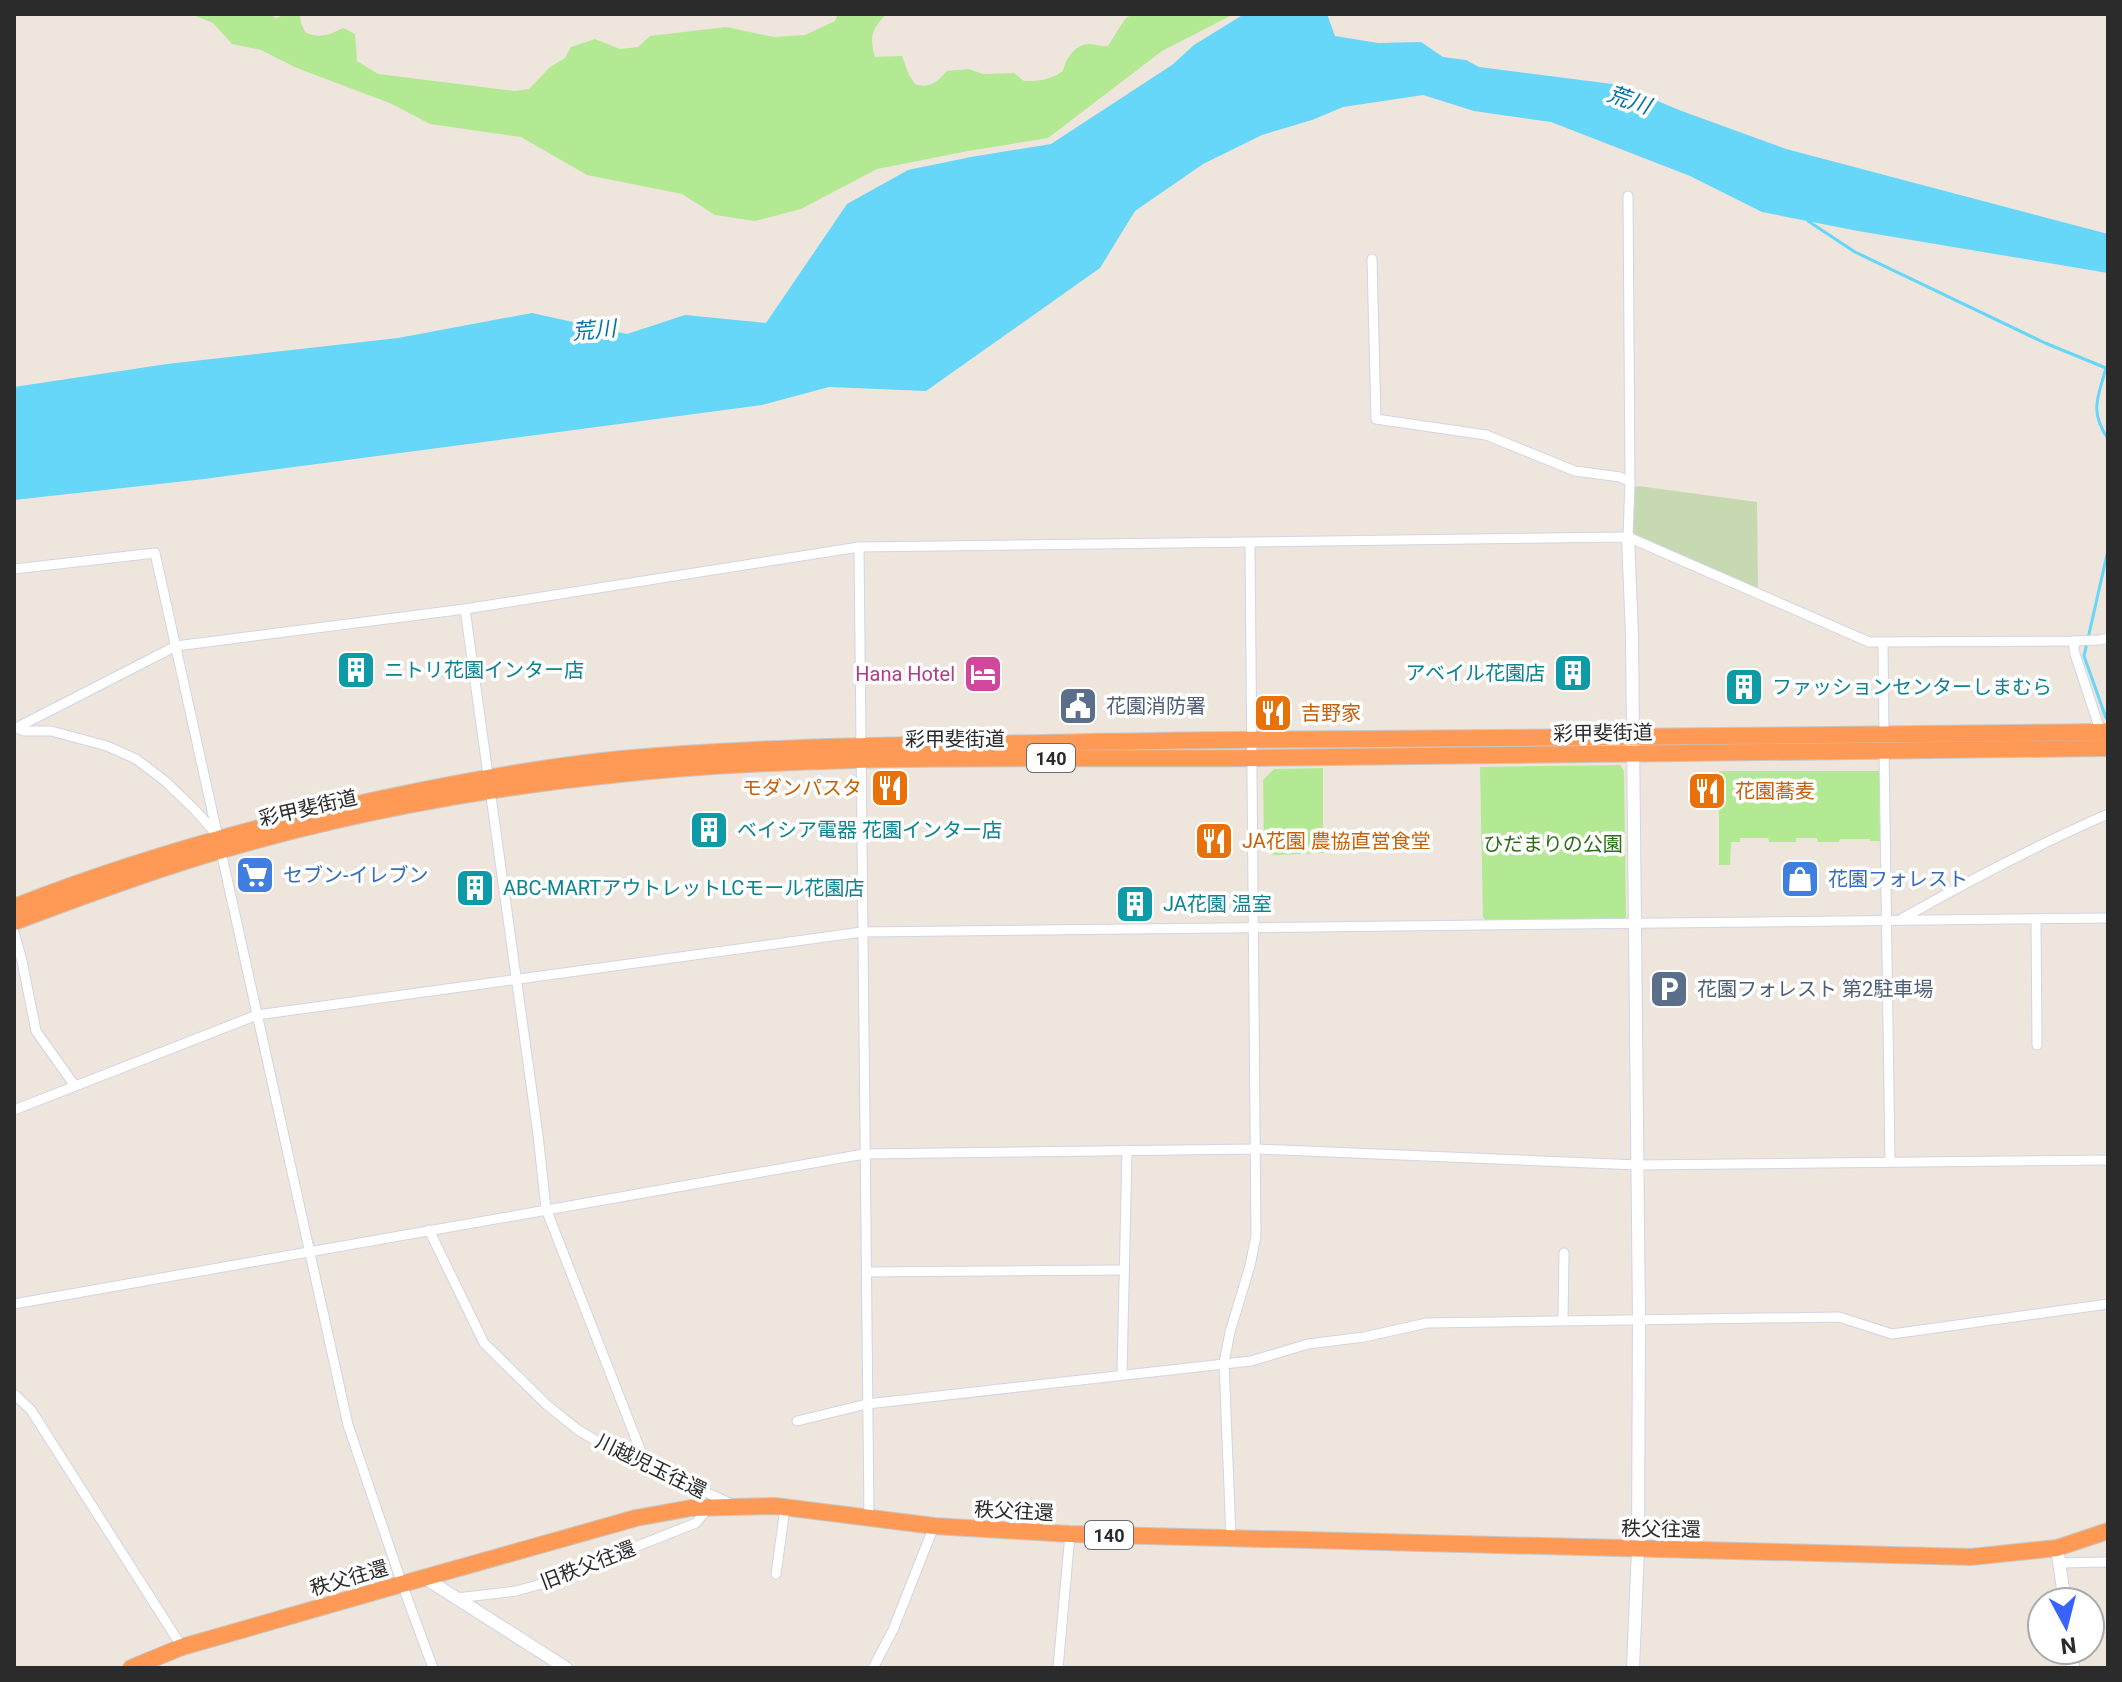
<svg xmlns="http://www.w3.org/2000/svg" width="2122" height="1682" font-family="Roboto,'Noto Sans JP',sans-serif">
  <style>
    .green { fill: #b3e993 }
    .cemetery { fill: #c6d9b1 }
    .water { fill: #66d6f9 }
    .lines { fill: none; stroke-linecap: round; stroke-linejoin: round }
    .stream { stroke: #66d6f9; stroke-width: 3 }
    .street-casing { stroke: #d1d5e5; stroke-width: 11 }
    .secondary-casing { stroke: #d1d5e5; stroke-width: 14 }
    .highway-casing { stroke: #c8c8c8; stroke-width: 18 }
    .street { stroke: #fff; stroke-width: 9 }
    .secondary { stroke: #fff; stroke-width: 12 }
    .highway { stroke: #ff9a56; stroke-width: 16 }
    .labels { text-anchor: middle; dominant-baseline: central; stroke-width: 7; stroke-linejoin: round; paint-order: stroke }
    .shield { fill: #fff; stroke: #6b6b6b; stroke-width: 2 }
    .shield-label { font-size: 18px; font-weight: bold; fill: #2b2b2b }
    .culture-label { font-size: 20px; fill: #0d838f; stroke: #fff; text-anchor: start }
    .hotel-label { font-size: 20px; fill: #b23c85; stroke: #fff; text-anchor: end }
    .service-label { font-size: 20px; fill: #4e5e75; stroke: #fff; text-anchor: start }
    .food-label { font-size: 20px; fill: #c56008; stroke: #fff; text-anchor: start }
    .street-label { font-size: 20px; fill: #2b2b2b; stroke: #fff }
    .park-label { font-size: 20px; fill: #2a6f14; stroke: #fff }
    .shop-label { font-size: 20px; fill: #366cbe; stroke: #fff; text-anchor: start }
    .water-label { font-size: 22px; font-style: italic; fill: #0274a8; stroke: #fff }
  </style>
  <rect width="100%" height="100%" fill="#eee5dc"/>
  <g class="green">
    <path d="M191 14H268L276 18 287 14H300L301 23 305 32C319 39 330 35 343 28L355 34 357 61 378 74 515 91 529 89 550 67 565 58 571 47 595 39 620 49 638 47 650 36 726 27 774 37 805 35 835 21 838 14H886C872 30 869 36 875 57L902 56 909 75 915 84C930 89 937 82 947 71L969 69 983 74 1014 73 1024 81C1039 81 1051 80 1063 71 1065 60 1075 44 1089 44 1096 44 1100 47 1108 46L1125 19 1132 14H1234L1162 51 1048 138 968 151 877 169 801 209 755 221 715 215 682 194 587 175 521 137 430 124 392 104 297 68 261 50 232 44 213 23Z"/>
    <polygon points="1620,765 1624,771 1626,917 1622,920 1486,921 1483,917 1480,767"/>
    <polygon points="1323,768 1323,853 1273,855 1264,846 1263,780 1274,769"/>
    <polygon points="1719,771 1880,771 1880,841 1870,841 1870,839 1840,839 1839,842 1818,842 1817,838 1796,838 1796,842 1769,842 1768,838 1740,838 1740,842 1731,842 1730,865 1719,865"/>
  </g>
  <polygon class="cemetery" points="1638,486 1757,502 1758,588 1638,536 1633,532 1635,487"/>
  <polygon class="water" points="1253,14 1327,14 1335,36 1378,43 1421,42 1443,57 1466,60 1479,67 1620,85 1679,110 1786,149 2108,234 2108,273 1858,231 1762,212 1690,176 1551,122 1474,111 1423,95 1343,107 1312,120 1262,135 1203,164 1135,211 1100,268 926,391 829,387 762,405 204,479 14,500 14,387 167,364 398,338 532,313 627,334 685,315 766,323 847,204 908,170 971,157 1051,144 1172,65 1194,45 1241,16"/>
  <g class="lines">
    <g class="stream">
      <path d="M1808 221 1855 252 2045 343 2106 368C2098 398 2089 410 2108 439"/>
      <polyline points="2106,718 2084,656 2108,550"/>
    </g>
    <g class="street-casing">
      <g id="street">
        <polyline points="1628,196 1630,482 1628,537"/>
        <polyline points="1372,259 1376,419 1486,435 1575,471 1620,477 1630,482"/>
        <polyline points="859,547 869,1519"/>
        <polyline points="14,569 155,553 348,1425 402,1584 433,1668"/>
        <polyline points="465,609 538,1135 546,1209 647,1467"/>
        <polyline points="2074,641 2074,651 2102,736"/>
        <polyline points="1883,643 1884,735"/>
        <polyline points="14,727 24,731 51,731 107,746 136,759 165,781 196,811 217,835"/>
        <polyline points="14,729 176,646 465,609 859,547 1628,537 1869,642 2074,641 2099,640 2108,638"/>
        <polyline points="1884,751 1890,1162"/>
        <path d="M1903 918C1970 880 2037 845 2108 814"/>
        <polyline points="2036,919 2037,1045"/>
        <polyline points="14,932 22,961 36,1031 75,1086"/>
        <polyline points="14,1110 257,1015 862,932 2108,918"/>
        <polyline points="429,1230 484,1343 547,1405 578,1430 612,1450 732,1504"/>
        <polyline points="866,1272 1124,1270"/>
        <polyline points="14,1304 864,1154 1257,1149 1638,1165 2108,1160"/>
        <polyline points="1563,1320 1564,1253"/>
        <polyline points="1122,1374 1127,1151"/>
        <polyline points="14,1394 31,1410 182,1647"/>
        <polyline points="797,1421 867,1404 1251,1361 1308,1344 1364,1337 1427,1323 1839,1317 1892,1334 2108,1304"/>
        <polyline points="1231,1538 1224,1363 1230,1332 1250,1266 1256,1236 1250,543"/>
        <polyline points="2060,1563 2108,1562"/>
        <polyline points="776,1574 785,1508"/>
        <polyline points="457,1598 516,1591 541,1584 696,1523 709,1507"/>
        <polyline points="873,1668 893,1630 934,1526"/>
        <polyline points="1058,1668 1070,1534"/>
      </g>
    </g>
    <g class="secondary-casing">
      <g id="secondary">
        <polyline points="1628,537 1632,636 1639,1319 1638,1549 1633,1668"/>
        <polyline points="2057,1548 2065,1602"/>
        <polyline points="425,1578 566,1668"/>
        <polyline points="2071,1650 2073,1668"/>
      </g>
    </g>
    <g class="highway-casing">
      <g id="highway">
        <path d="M14 907C133 860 256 826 380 799 460 782 540 767 621 759 738 748 854 746 971 744 1102 742 1233 739 1364 739 1612 739 1860 734 2108 732"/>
        <path d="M14 922C80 897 147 872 215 852 340 815 481 788 611 775 826 752 1042 760 1258 758 1541 754 1825 752 2108 748"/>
        <polyline points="131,1668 182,1647 402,1584 636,1518 691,1508 775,1506 934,1526 1070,1534 1971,1557 2057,1548 2108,1531"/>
      </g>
    </g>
    <use href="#street" class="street"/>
    <use href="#secondary" class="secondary"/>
    <use href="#highway" class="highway"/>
  </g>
  <defs>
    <g id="building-square" transform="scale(2)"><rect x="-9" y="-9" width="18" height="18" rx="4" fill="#0f9aa8" stroke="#fff"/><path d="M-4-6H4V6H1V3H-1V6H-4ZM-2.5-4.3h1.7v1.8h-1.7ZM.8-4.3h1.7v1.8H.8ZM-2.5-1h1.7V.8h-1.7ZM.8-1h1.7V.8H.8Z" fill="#fff"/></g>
    <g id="hotel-square" transform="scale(2)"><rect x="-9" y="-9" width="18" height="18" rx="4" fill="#d1479c" stroke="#fff"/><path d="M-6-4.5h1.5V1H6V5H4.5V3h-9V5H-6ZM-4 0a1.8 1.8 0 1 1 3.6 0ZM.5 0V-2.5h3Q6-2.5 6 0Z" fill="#fff"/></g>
    <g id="civic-square" transform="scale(2)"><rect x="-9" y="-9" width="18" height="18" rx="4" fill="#5c6f8a" stroke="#fff"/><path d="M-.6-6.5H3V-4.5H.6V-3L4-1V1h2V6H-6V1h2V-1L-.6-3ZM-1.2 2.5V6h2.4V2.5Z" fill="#fff"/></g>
    <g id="restaurant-square" transform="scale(2)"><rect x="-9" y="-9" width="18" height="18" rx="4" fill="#e8710a" stroke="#fff"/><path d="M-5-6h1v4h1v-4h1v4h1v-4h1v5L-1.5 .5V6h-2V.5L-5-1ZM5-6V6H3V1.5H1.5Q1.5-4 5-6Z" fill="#fff"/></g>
    <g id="supermarket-square" transform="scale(2)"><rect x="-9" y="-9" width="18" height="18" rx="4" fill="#3f7fe0" stroke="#fff"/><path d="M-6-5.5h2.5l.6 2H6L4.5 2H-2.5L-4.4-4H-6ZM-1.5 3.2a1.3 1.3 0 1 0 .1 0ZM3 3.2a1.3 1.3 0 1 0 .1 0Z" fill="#fff"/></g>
    <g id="shop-square" transform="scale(2)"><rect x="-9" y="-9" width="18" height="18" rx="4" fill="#3f7fe0" stroke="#fff"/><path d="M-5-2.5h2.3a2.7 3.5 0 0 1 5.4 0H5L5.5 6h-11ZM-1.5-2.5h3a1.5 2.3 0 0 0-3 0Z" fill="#fff"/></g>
    <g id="parking-square" transform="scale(2)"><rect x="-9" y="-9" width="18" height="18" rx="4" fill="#5c6f8a" stroke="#fff"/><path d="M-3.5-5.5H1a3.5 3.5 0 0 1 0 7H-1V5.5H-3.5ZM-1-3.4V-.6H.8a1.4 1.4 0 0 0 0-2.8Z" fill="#fff"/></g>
  </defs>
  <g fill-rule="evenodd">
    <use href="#building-square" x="356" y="670"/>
    <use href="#building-square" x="1573" y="673"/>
    <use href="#hotel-square" x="983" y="674"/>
    <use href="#building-square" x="1744" y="687"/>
    <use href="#civic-square" x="1078" y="706"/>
    <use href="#restaurant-square" x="1273" y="713"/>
    <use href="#restaurant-square" x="890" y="788"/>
    <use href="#restaurant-square" x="1707" y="791"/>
    <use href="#building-square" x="709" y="830"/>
    <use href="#restaurant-square" x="1214" y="841"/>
    <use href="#supermarket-square" x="255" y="875"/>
    <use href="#shop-square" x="1800" y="879"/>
    <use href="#building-square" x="475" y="888"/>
    <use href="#building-square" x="1135" y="904"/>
    <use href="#parking-square" x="1669" y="989"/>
  </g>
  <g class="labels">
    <g class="shield">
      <rect x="1027" y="744" width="48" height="28" rx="6"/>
      <rect x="1085" y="1521" width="48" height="28" rx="6"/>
    </g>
    <g class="shield-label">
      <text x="1051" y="758">140</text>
      <text x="1109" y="1535">140</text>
    </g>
    <g class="culture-label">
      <text x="384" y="670">ニトリ花園インター店</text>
      <text x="1545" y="673" text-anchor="end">アベイル花園店</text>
      <text x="1772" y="687">ファッションセンターしまむら</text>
      <text x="737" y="830">ベイシア電器 花園インター店</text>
      <text x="503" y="888">ABC-MARTアウトレットLCモール花園店</text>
      <text x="1163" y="904">JA花園 温室</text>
    </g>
    <g class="hotel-label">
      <text x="955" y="674">Hana Hotel</text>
    </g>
    <g class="service-label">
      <text x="1106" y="706">花園消防署</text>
      <text x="1697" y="989">花園フォレスト 第2駐車場</text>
    </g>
    <g class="food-label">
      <text x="1301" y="713">吉野家</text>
      <text x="862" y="788" text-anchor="end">モダンパスタ</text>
      <text x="1735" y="791">花園蕎麦</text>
      <text x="1242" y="841">JA花園 農協直営食堂</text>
    </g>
    <g class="street-label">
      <text transform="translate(1603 733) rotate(-1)">彩甲斐街道</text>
      <text x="955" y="739">彩甲斐街道</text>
      <text transform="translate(308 808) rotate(-13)">彩甲斐街道</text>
      <text transform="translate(651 1466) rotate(26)">川越児玉往還</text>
      <text transform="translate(1014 1511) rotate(3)">秩父往還</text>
      <text transform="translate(1661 1529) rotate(1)">秩父往還</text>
      <text transform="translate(588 1565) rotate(-21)">旧秩父往還</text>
      <text transform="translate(349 1578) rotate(-16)">秩父往還</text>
    </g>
    <g class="park-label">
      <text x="1553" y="844">ひだまりの公園</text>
    </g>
    <g class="shop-label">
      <text x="283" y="875">セブン-イレブン</text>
      <text x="1828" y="879">花園フォレスト</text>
    </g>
    <g class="water-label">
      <text transform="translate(1629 100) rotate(19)">荒川</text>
      <text transform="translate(594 330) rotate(-5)">荒川</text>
    </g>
  </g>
  <rect width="2122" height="1682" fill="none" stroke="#2b2b2b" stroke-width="32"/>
  <g transform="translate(2066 1626) rotate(173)"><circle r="38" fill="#ffffff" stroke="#aaaaaa" stroke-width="2"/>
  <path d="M0-6L14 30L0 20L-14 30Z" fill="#3863ff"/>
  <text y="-12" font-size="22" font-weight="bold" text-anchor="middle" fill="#2b2b2b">N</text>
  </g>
</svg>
